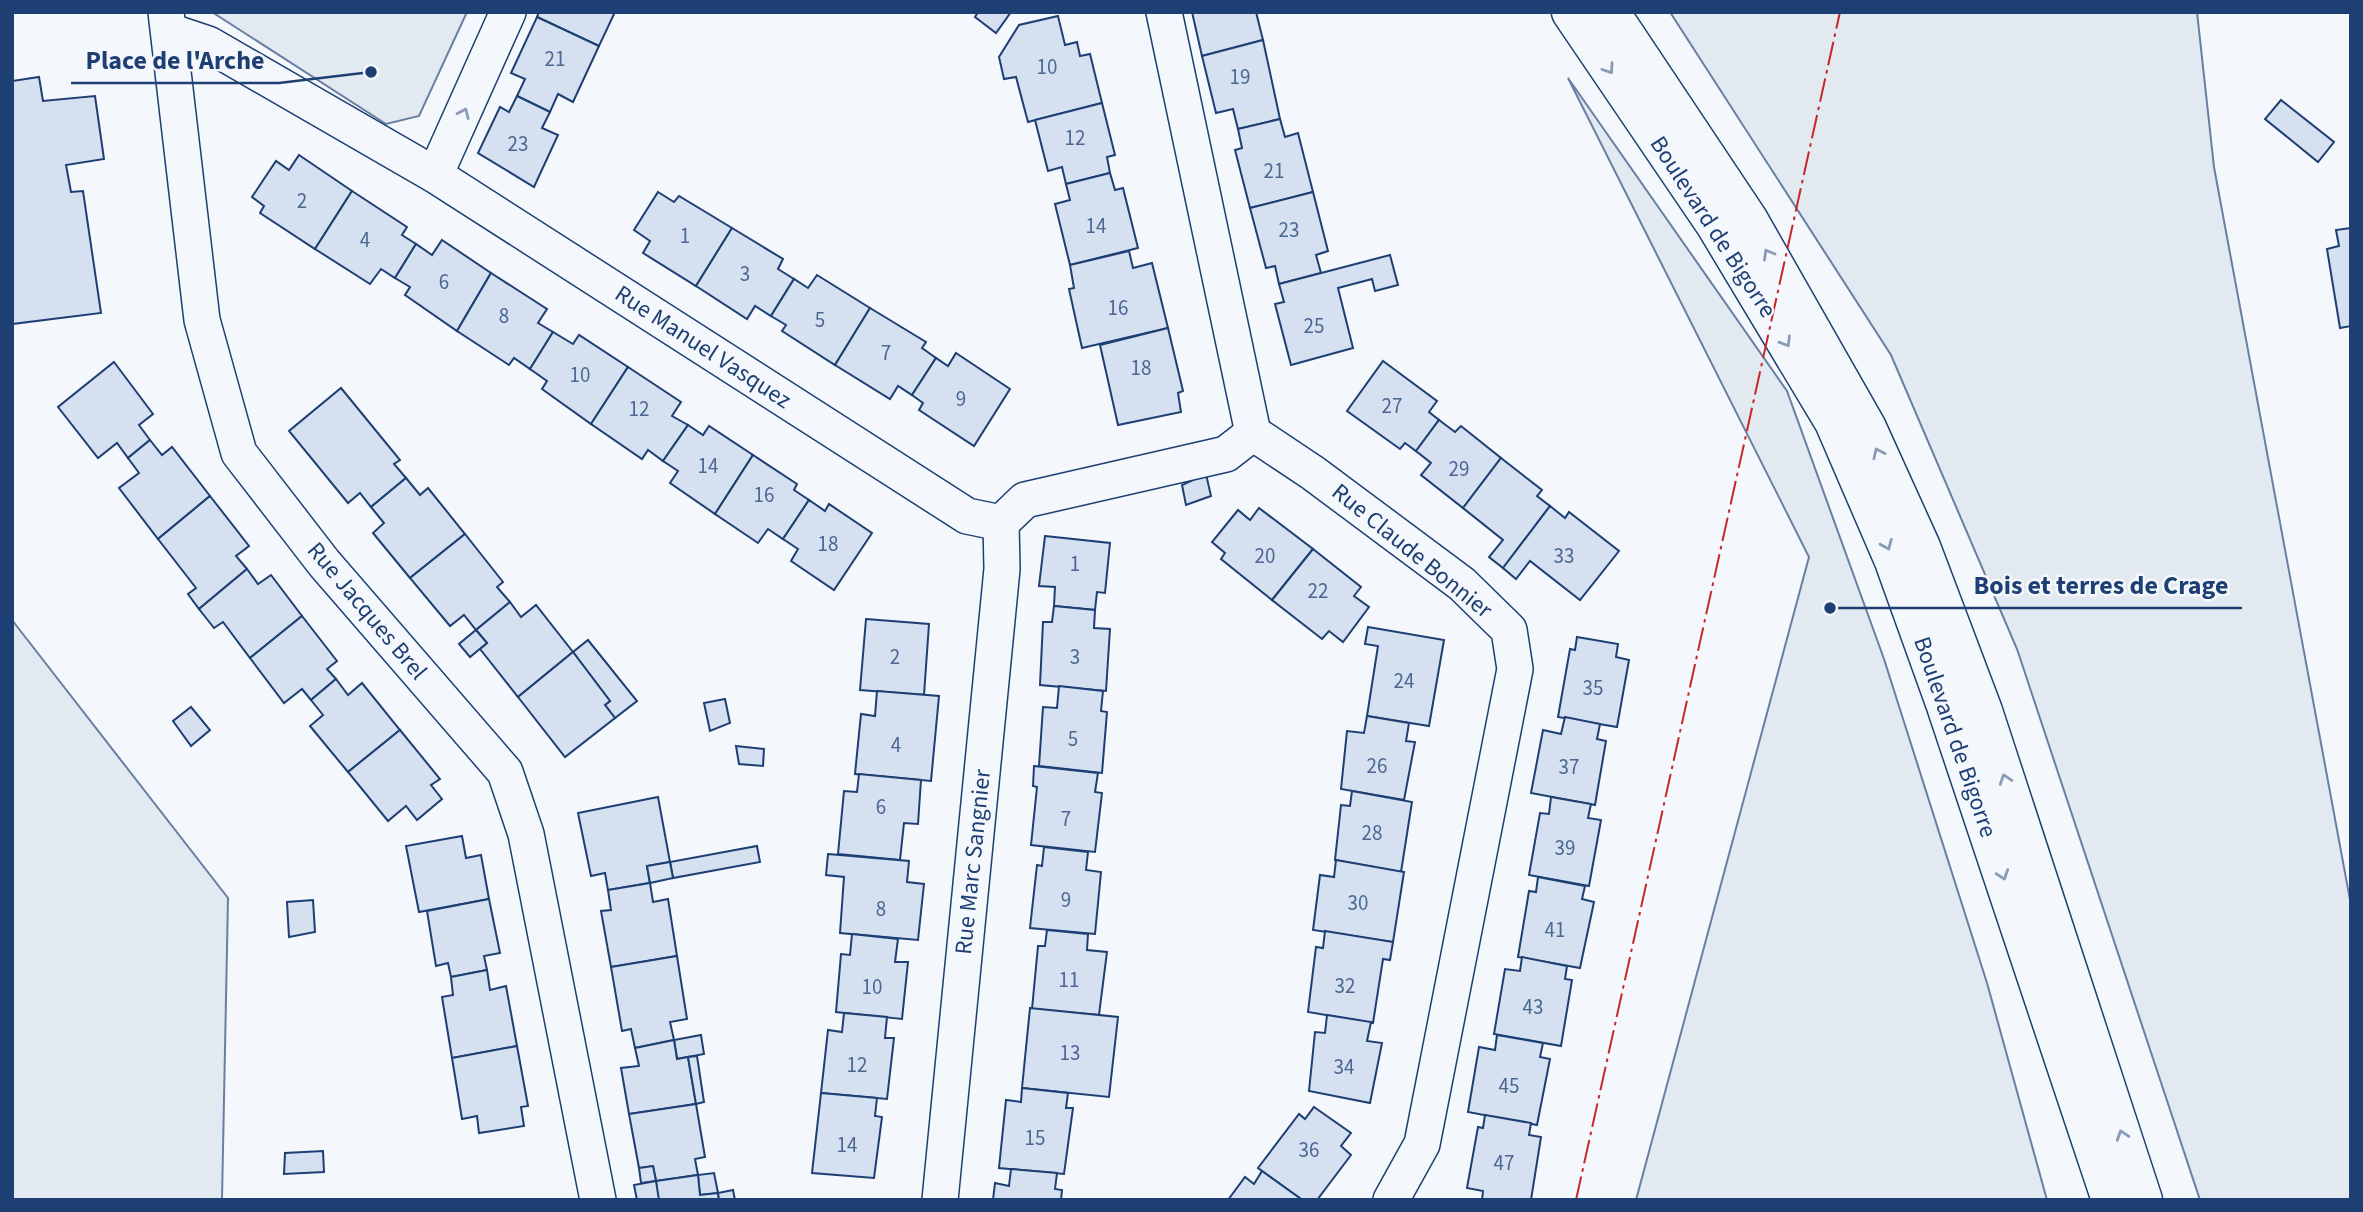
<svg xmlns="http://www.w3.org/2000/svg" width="2363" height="1212" font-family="'Source Sans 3',sans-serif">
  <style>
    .green { fill: #e3e9f0; stroke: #687fa3; stroke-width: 2 }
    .building { fill: #d5e0f0; stroke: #1d3f73; stroke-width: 2 }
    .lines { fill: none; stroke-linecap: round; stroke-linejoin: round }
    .minor-casing { stroke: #1d3f73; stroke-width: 38 }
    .primary-casing { stroke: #1d3f73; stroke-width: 41 }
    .minor { stroke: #f4f7fb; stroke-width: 35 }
    .primary { stroke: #f4f7fb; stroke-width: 38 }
    .power { stroke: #c62828; stroke-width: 2; stroke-dasharray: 24 5 3.5 5; stroke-linecap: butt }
    .oneway { stroke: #889bb7 }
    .labels { text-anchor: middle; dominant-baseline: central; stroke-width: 5; stroke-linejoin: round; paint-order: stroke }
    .number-label { font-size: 21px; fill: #4b6792 }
    .street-label { font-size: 24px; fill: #1d3f73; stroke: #f4f7fb }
    .leader { fill: none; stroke: #1d3f73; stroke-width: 2.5 }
    .callout-dot { fill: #1d3f73; stroke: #f4f7fb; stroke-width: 2.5 }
    .callout-label { font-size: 26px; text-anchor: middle; font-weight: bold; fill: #1d3f73; stroke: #f4f7fb; stroke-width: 5; stroke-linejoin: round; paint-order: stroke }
  </style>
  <rect width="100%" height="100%" fill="#f4f7fb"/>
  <g class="green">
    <polygon points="212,12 467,12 419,116 386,124"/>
    <polygon points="1670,12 2197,12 2214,167 2351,905 2351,1200 2200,1200 2017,649 1891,355"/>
    <polygon points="1568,78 1787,391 1884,659 1987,983 2047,1200 1636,1200 1809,557"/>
    <polygon points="12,620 228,898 222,1200 12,1200"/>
  </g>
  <g class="building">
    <polygon points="539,12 615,12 599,46 537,17"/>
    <polygon points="978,12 1011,12 996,33 975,17"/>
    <polygon points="1192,12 1256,12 1263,40 1202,56"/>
    <polygon points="1058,16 1065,45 1077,42 1080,56 1090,54 1102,103 1028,122 1016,77 1004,79 999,57 1019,25"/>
    <polygon points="537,17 599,46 573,102 558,94 550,112 517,96 525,79 511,73"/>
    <polygon points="1263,40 1280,119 1238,129 1233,109 1216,113 1202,56"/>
    <polygon points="39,77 43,101 95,96 104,159 66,165 71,192 83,191 101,313 12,324 12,81"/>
    <polygon points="517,96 550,112 542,128 558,135 534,187 478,153 500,107 509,112"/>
    <polygon points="2281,100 2334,142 2318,162 2265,119"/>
    <polygon points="1102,103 1115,155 1107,157 1110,173 1066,184 1062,167 1048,171 1035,120"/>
    <polygon points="1280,119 1285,137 1298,133 1313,192 1250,208 1235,150 1242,148 1238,129"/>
    <polygon points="299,155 352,191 315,249 260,213 264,206 252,197 276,161 289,170"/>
    <polygon points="1110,173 1115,190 1123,188 1138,248 1070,265 1055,204 1070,200 1066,184"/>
    <polygon points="352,191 407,227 402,235 416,244 395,278 381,269 370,284 315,249"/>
    <polygon points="658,192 674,202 679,196 732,228 696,286 643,253 650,241 634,230"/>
    <polygon points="1313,192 1328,251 1316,255 1321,273 1279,284 1275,266 1266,268 1250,208"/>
    <polygon points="732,228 783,259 778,269 794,279 771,316 755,306 747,319 696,286"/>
    <polygon points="2351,228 2351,326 2340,328 2327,249 2339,246 2336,230"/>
    <polygon points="442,240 491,273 457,331 405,295 410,287 395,278 416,244 432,255"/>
    <polygon points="1129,251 1133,268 1152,263 1168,328 1082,348 1069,289 1074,288 1070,265"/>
    <polygon points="1390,255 1398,285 1375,291 1372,279 1338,288 1353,348 1291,365 1275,304 1284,302 1279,284"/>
    <polygon points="491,273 547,309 538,323 553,332 530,369 514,358 509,365 457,331"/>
    <polygon points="817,275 870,308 835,365 782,331 786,325 771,316 794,279 808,288"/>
    <polygon points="870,308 926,342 922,348 936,358 912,395 898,386 890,399 835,365"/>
    <polygon points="1168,328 1183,391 1178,393 1181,412 1118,425 1100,345"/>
    <polygon points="553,332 573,344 579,335 628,367 591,424 542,389 547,381 530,369"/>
    <polygon points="956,353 1010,389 974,446 919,410 923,403 912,395 936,358 948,366"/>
    <polygon points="1383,361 1437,401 1429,412 1439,420 1416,451 1405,443 1400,449 1347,411"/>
    <polygon points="114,362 153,414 139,425 150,440 128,458 117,443 98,458 58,407"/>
    <polygon points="628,367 681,402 672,416 688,425 663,461 648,450 642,459 591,424"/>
    <polygon points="341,388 400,460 394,464 406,478 371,507 360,493 348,503 289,431"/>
    <polygon points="1439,420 1455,432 1461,426 1501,458 1463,508 1421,475 1431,463 1416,451"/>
    <polygon points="688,425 703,435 709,426 753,455 715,514 670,483 678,471 663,461"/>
    <polygon points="150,440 162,455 172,447 210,496 158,539 119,488 139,473 128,458"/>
    <polygon points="753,455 797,484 794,490 809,500 783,539 768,529 758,543 715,514"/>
    <polygon points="1501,458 1542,490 1537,496 1550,506 1503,568 1489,557 1503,540 1463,508"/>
    <polygon points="1206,474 1211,496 1186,505 1182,485"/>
    <polygon points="406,478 420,495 428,488 465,534 410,578 373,533 384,523 371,507"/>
    <polygon points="210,496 249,546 236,556 247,569 199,609 188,594 196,588 158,539"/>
    <polygon points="809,500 825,511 829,504 872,533 834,590 791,561 798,549 783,539"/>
    <polygon points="1550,506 1565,518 1569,512 1619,551 1580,600 1530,561 1516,579 1503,568"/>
    <polygon points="1259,508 1313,549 1272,600 1221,559 1225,553 1212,542 1238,510 1250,520"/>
    <polygon points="465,534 503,582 497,587 510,602 476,630 464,615 450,626 410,578"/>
    <polygon points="1045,536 1110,543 1105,593 1097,592 1095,610 1054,606 1055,587 1039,586"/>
    <polygon points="1313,549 1361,587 1354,596 1369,607 1343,642 1329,631 1322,639 1272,600"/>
    <polygon points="247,569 258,584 271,575 302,616 250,658 223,622 214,628 199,609"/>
    <polygon points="510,602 521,617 536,605 573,652 518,697 480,649 487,643 476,630"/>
    <polygon points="1054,606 1095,610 1094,628 1110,629 1106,691 1040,685 1043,622 1052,622"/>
    <polygon points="302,616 337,661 327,669 336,679 311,700 302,689 284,703 250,658"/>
    <polygon points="866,619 929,624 924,695 860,690"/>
    <polygon points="1368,627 1444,640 1429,726 1367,716 1378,646 1365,644"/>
    <polygon points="476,630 487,643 470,657 459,644"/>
    <polygon points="1577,637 1618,644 1616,657 1629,660 1617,727 1558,717 1570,649 1575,650"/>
    <polygon points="588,640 637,701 615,718 605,705 610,701 573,652"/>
    <polygon points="573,652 610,701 605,705 615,718 565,757 518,697"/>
    <polygon points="336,679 348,695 362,683 400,730 348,772 310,726 323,715 311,700"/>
    <polygon points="1059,686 1103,691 1101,711 1107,712 1102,773 1039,766 1043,707 1057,708"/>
    <polygon points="877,691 939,696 931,781 855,774 861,714 875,716"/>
    <polygon points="725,699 730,723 710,731 704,703"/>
    <polygon points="191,707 210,730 191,746 173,721"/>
    <polygon points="1367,716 1409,723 1406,741 1415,742 1404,800 1341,789 1347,731 1364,733"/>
    <polygon points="1565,717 1600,724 1597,739 1606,741 1595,805 1531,793 1543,730 1561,734"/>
    <polygon points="400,730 440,779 431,785 442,799 417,820 406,806 388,821 348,772"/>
    <polygon points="736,746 764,749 763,766 739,764"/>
    <polygon points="1034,766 1098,773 1095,792 1102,793 1095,852 1031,845 1037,787 1033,786"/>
    <polygon points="859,774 921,780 918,824 904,823 900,860 838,854 844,791 857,792"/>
    <polygon points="1352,791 1412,802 1401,872 1335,860 1341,805 1350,806"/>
    <polygon points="658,797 670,862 647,866 650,883 608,890 605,873 591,876 578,813"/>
    <polygon points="1551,797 1591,804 1588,818 1601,820 1589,886 1529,875 1540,813 1549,814"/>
    <polygon points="462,836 466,858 481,855 489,899 419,912 406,846"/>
    <polygon points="757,846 760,862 673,878 670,862"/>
    <polygon points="1044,847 1088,852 1086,870 1101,872 1095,934 1030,928 1037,865 1042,866"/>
    <polygon points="828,854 909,861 907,882 924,884 918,940 840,933 844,877 826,875"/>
    <polygon points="1336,860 1404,872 1393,942 1313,930 1320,875 1334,877"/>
    <polygon points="670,862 673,878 650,883 647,866"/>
    <polygon points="1538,877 1585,886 1582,899 1594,902 1580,968 1518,957 1529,891 1536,892"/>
    <polygon points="650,883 653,902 668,899 677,956 611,967 601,911 611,910 608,890"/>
    <polygon points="489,899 500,953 484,956 487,970 451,977 448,963 436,966 427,911"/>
    <polygon points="313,900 315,932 289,937 287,902"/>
    <polygon points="1047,930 1088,934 1087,950 1107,952 1099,1015 1032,1009 1038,946 1045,946"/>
    <polygon points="1325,931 1393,942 1390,960 1383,959 1373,1023 1308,1012 1316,947 1323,948"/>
    <polygon points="852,934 898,939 895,962 908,962 902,1019 836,1012 841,954 850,955"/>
    <polygon points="677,956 687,1019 670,1022 674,1040 635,1048 631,1029 622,1031 611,967"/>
    <polygon points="1522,957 1567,966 1565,979 1572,980 1561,1046 1494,1034 1505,969 1520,971"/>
    <polygon points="487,970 490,990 506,986 517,1046 452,1058 442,997 453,995 451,977"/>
    <polygon points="1030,1008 1118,1017 1109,1097 1022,1088"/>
    <polygon points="844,1013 887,1017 885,1038 894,1038 887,1099 821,1093 828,1030 842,1032"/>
    <polygon points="1327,1015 1371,1022 1367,1041 1382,1043 1370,1103 1309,1091 1315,1032 1325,1033"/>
    <polygon points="701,1035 704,1054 677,1059 674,1040"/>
    <polygon points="1497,1035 1543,1043 1540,1057 1550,1059 1537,1125 1468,1112 1479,1047 1495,1050"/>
    <polygon points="674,1040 677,1059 688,1057 696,1104 629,1114 621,1068 639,1066 635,1048"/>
    <polygon points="517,1046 528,1106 521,1107 524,1126 479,1133 477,1116 462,1119 452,1058"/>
    <polygon points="697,1056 704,1102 696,1104 688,1057"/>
    <polygon points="1022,1088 1068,1093 1066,1108 1073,1108 1064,1174 999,1168 1006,1100 1021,1102"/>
    <polygon points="821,1093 877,1098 875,1116 882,1117 874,1178 812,1173"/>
    <polygon points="696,1104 705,1157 695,1159 698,1175 656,1181 653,1166 639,1168 629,1114"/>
    <polygon points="1314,1107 1351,1133 1341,1146 1351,1155 1317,1200 1302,1200 1258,1168 1299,1114 1305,1119"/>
    <polygon points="1485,1115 1531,1123 1529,1135 1541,1137 1531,1200 1482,1200 1483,1191 1467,1188 1478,1127 1483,1128"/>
    <polygon points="323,1151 324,1172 284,1174 285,1153"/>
    <polygon points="653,1166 656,1181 641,1183 639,1168"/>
    <polygon points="1011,1169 1057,1173 1055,1189 1062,1190 1061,1200 993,1200 995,1183 1009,1186"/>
    <polygon points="1262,1171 1301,1199 1300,1200 1228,1200 1245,1177 1254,1184"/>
    <polygon points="714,1173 718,1193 700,1195 698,1175"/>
    <polygon points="698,1175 700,1195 718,1193 719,1200 658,1200 656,1181"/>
    <polygon points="656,1181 659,1200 637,1200 634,1185"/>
    <polygon points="733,1190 735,1200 719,1200 718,1193"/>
  </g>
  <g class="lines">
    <g class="minor-casing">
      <g id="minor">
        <polyline points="166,12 202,320 239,453 324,563 505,772 526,834 598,1200"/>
        <polyline points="1164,12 1253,433 1313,473 1462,584 1509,630 1515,669 1422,1144 1391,1200"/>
        <polyline points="169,31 208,44 435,175 967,516 1001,523 1025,500 1226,454 1253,433"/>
        <polyline points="435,175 508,12"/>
        <polyline points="940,1200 1002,569 1001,523"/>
      </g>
    </g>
    <g class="primary-casing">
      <g id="primary">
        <polyline points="1571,12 1715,224 1834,422 1894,561 1945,703 2111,1200"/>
        <polyline points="1610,12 1748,219 1867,428 1921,547 1983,711 2143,1200"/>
      </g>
    </g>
    <use href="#minor" class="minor"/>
    <use href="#primary" class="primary"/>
    <polyline class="power" points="1576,1200 1840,12"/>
  </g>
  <defs><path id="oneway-chevron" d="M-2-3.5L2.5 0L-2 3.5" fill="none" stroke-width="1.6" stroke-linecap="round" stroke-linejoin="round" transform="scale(1.75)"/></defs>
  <g class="oneway">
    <use href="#oneway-chevron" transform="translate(1609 69) rotate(56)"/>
    <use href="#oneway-chevron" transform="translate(464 113) rotate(-66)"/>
    <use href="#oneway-chevron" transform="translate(1768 254) rotate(-120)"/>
    <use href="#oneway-chevron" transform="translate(1786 342) rotate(59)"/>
    <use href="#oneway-chevron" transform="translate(1878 453) rotate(-115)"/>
    <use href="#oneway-chevron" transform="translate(1887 545) rotate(67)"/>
    <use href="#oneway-chevron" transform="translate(2005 779) rotate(-108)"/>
    <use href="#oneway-chevron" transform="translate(2003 875) rotate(71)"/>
    <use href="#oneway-chevron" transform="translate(2122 1135) rotate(-108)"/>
  </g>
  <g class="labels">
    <g class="number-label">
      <text x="555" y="59">21</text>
      <text x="1047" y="67">10</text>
      <text x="1240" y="77">19</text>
      <text x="1075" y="138">12</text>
      <text x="518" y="144">23</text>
      <text x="1274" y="171">21</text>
      <text x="302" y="201">2</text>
      <text x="1096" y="226">14</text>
      <text x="1289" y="230">23</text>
      <text x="685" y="236">1</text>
      <text x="365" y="240">4</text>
      <text x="745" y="274">3</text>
      <text x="444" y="282">6</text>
      <text x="1118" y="308">16</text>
      <text x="504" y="316">8</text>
      <text x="820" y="320">5</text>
      <text x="1314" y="326">25</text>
      <text x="886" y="353">7</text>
      <text x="1141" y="368">18</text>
      <text x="580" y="375">10</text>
      <text x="961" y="399">9</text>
      <text x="1392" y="406">27</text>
      <text x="639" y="409">12</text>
      <text x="708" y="466">14</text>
      <text x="1459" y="469">29</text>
      <text x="764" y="495">16</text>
      <text x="828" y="544">18</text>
      <text x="1265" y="556">20</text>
      <text x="1564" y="556">33</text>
      <text x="1075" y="564">1</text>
      <text x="1318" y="591">22</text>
      <text x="895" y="657">2</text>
      <text x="1075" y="657">3</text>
      <text x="1404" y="681">24</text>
      <text x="1593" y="688">35</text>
      <text x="1073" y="739">5</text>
      <text x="896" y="745">4</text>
      <text x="1377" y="766">26</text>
      <text x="1569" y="767">37</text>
      <text x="881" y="807">6</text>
      <text x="1066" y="819">7</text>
      <text x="1372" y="833">28</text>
      <text x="1565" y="848">39</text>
      <text x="1066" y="900">9</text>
      <text x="1358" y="903">30</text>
      <text x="881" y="909">8</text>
      <text x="1555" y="930">41</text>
      <text x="1069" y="980">11</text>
      <text x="1345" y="986">32</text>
      <text x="872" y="987">10</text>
      <text x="1533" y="1007">43</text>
      <text x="1070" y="1053">13</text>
      <text x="857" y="1065">12</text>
      <text x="1344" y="1067">34</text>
      <text x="1509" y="1086">45</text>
      <text x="1035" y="1138">15</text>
      <text x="847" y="1145">14</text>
      <text x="1309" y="1150">36</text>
      <text x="1504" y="1163">47</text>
    </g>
    <g class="street-label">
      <text transform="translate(1713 227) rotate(57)">Boulevard de Bigorre</text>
      <text transform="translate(703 347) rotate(33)">Rue Manuel Vasquez</text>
      <text transform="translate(1412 551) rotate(39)">Rue Claude Bonnier</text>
      <text transform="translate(367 611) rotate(50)">Rue Jacques Brel</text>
      <text transform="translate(1955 737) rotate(71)">Boulevard de Bigorre</text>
      <text transform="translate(973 862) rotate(-84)">Rue Marc Sangnier</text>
    </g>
  </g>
  <path class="leader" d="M371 72L279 83H71M1830 608L1959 608H2242"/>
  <g class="callout-dot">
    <circle cx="371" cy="72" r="7"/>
    <circle cx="1830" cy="608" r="7"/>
  </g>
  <g class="callout-label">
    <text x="175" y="69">Place de l'Arche</text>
    <text x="2101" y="594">Bois et terres de Crage</text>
  </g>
  <rect width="2363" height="1212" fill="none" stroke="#1d3f73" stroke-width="28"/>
</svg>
